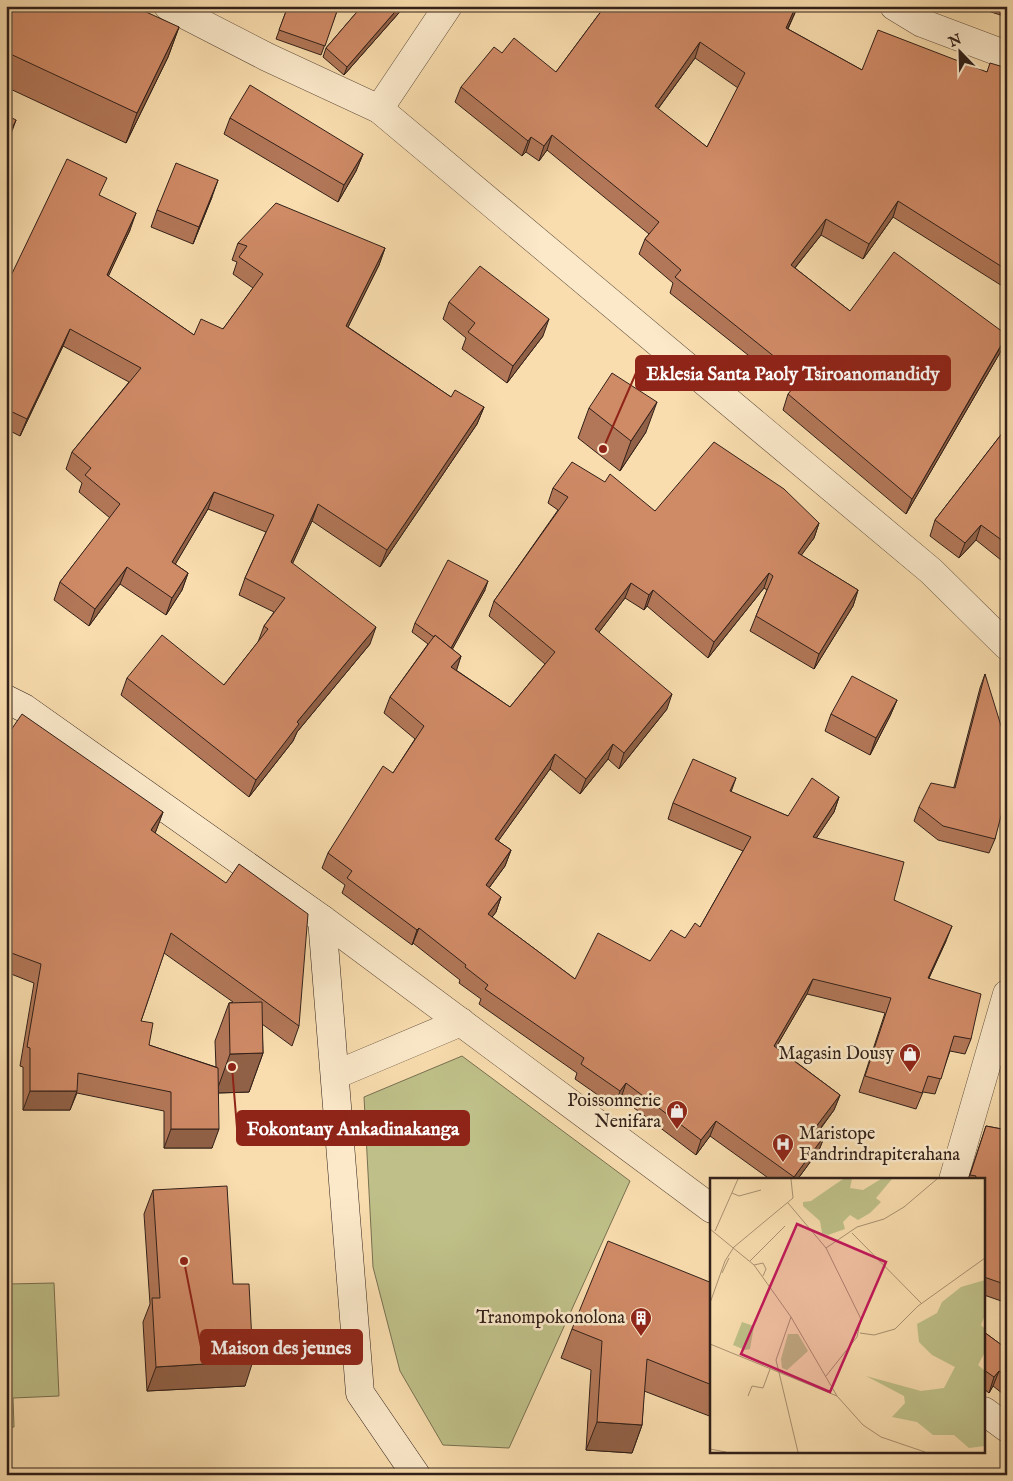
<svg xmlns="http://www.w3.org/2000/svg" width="1013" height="1481" font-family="'IM FELL English',serif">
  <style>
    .green { fill: #bfc089; stroke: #787051 }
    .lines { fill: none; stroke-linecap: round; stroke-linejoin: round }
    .minor-casing { stroke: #634f3e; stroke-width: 29 }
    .tertiary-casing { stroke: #634f3e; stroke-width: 29 }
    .secondary-casing { stroke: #312019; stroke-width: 29 }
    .minor { stroke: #fbe9ca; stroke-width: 28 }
    .tertiary { stroke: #fbe9ca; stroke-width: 28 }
    .secondary { stroke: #fbe9ca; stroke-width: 28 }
    .wall { fill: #b27758; stroke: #312019; fill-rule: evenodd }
    .shaded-wall { fill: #916147; stroke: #312019 }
    .building { fill: #cf8a66; stroke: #312019; fill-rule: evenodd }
    .labels { text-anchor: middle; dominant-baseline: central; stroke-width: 5; stroke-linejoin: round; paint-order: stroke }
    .poi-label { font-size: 18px; fill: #312019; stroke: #fbe9ca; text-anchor: end }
    .inset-road { fill: none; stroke: #a99172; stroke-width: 1 }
    .view { fill: #c2185b; fill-opacity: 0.15; stroke: #c2185b; stroke-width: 2.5 }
    .inset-edge { fill: none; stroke: #312019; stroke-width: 2.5 }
    .leader { fill: none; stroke: #8f2418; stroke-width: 2 }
    .callout-dot { fill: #8f2418; stroke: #fbe9ca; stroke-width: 2 }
    .callout { fill: #8f2418; stroke: #8f2418; stroke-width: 2 }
    .callout-label { font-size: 19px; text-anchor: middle; font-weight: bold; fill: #fff }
  </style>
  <rect width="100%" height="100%" fill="#f9ddae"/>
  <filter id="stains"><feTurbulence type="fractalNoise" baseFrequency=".004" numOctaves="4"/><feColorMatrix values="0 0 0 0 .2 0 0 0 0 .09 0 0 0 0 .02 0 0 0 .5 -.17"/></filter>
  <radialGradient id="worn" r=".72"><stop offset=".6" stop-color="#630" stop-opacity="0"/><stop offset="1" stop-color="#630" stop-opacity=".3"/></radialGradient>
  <g class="green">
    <polygon points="462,1056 630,1181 509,1448 443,1445 400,1371 373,1267 364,1097"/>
    <polygon points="6,1220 9,1284 54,1283 59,1396 13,1398 14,1427 6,1428"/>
  </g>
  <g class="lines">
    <g class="minor-casing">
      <g id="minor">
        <polyline points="168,6 267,57 379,109 931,571 1007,646"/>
        <polyline points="894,6 922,23 1007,55"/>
        <polyline points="379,109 448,6"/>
        <polyline points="953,1180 1007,994"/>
      </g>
    </g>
    <g class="tertiary-casing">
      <g id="tertiary">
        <polyline points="322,919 712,1209"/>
        <polyline points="335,1075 461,1022"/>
        <polyline points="984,1411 1007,1428"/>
      </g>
    </g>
    <g class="secondary-casing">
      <polyline id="secondary" points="6,699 24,708 322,919 360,1393 416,1475"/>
    </g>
    <use href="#minor" class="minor"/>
    <use href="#tertiary" class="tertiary"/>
    <use href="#secondary" class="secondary"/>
  </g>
  <g class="wall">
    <polygon points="6,6 179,27 168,57 126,143 6,87"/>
    <polygon points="288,6 337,11 321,55 276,39"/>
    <polygon points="362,6 405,6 344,75 323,57 326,48"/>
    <path d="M605 6H798L788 29 862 70 987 72 1007 68V289L893 217 863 259 821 235 795 268 850 311 1001 351 906 514 783 410 788 394 792 390 670 293 673 283 639 254 645 239 649 234 547 150 539 161 526 152 522 156 455 102 461 87 502 53 556 72ZM695 58 738 88 707 147 658 109Z"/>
    <polygon points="972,6 1007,6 1007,17"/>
    <polygon points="230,118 363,154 356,171 338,202 224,134"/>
    <polygon points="100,196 130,230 108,276 194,335 223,329 253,288 233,274 237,262 232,260 238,243 385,248 379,265 348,327 451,397 484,407 477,424 380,567 312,521 292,564 370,644 297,732 293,741 249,797 121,695 127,678 224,685 258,642 264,626 274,612 239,595 245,578 266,532 208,509 175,564 188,573 182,590 166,615 120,584 89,626 54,600 60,582 110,518 79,492 82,483 66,469 72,452 129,382 63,346 20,436 6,429 6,286"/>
    <polygon points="212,197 193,244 151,227 157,210"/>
    <polygon points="449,302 543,336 507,383 462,349 466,338 443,319"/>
    <polygon points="589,408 646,432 620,471 578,438"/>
    <polygon points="1007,427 1007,566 1001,560 976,540 959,558 930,536 935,520"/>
    <polygon points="553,488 655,511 819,523 814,538 801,555 858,590 853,606 814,669 750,631 756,616 767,590 764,588 708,658 647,606 644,610 625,598 599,632 667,709 619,769 608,759 580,794 550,769 498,841 511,850 505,866 489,888 501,897 496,912 492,917 575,979 650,961 685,938 700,927 743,851 668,819 673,803 736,778 731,792 788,816 839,797 834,812 816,838 946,941 929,978 971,1039 965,1054 950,1051 935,1094 923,1092 916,1109 859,1092 885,1013 807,994 776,1047 840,1095 834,1110 819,1131 825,1135 819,1150 797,1180 771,1180 710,1136 696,1155 621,1098 615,1107 575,1079 577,1073 479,1004 481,999 459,983 460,980 413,943 412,945 342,893 345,885 322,868 328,853 393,773 415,739 384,713 390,697 428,644 412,632 415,623 485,590 452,649 461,656 456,670 510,707 545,664 489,616 494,601 558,510 548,503"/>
    <polygon points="985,674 1004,778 995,839 989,853 938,840 914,821 919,807 954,787 980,688"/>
    <polygon points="897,700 890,716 870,755 825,731 831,714"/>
    <path d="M6 727 11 730 163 812 155 833 299 1026 292 1046 262 1024 263 1053 249 1092 218 1093 212 1148H164V1111L77 1093 70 1110H23V1067L20 1066 34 983 6 972ZM164 953 233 1002 229 1003 215 1041 216 1067 149 1045 141 1021Z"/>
    <polygon points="986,1126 1007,1130 1007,1303 984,1295 984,1180 968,1180"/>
    <polygon points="153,1190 233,1284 245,1386 147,1391 143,1322 150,1304 144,1214"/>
    <polygon points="712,1283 712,1417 644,1391 642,1425 632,1453 586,1450 591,1370 561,1358 572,1329"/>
    <polygon points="984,1332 1007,1349 1007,1397 993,1386 989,1393 984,1389"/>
  </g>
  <g class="shaded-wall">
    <polygon points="400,6 405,6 344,75 347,67"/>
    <polygon points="796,6 798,6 781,43 786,28"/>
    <polygon points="179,27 168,57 126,143 137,113"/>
    <polygon points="700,42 695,58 649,121 655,106"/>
    <polygon points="16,120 6,148 6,141"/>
    <polygon points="552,135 547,150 539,161 544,146"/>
    <polygon points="531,137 526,152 522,156 528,141"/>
    <polygon points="363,154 356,171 338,202 344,185"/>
    <polygon points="218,180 212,197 193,244 199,227"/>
    <polygon points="898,201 893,217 863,259 869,244"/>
    <polygon points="136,213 130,230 101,292 107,275"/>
    <polygon points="826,219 821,235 785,280 791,265"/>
    <polygon points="385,248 379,265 340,343 346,326"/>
    <polygon points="549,319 543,336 507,383 513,366"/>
    <polygon points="70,329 63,346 20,436 27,419"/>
    <polygon points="1007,336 1001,351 906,514 912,499"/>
    <polygon points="657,402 646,432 620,471 631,441"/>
    <polygon points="484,407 477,424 380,567 387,550"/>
    <polygon points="214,492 208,509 166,580 172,562"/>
    <polygon points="318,504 312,521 285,580 291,562"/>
    <polygon points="819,523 814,538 792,568 798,553"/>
    <polygon points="981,525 976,540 959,558 965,543"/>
    <polygon points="127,567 120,584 89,626 95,609"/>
    <polygon points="188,573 182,590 166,615 172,598"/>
    <polygon points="769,573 764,588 708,658 714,642"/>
    <polygon points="488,581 485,590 447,659 450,650"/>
    <polygon points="631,583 625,598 590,644 595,629"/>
    <polygon points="653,590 647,606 644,610 649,595"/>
    <polygon points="858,590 853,606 814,669 819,654"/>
    <polygon points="376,627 370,644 297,732 293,741 249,797 256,780 297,722"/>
    <polygon points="461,656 456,672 451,667"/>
    <polygon points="672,694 667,709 619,769 624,753"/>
    <polygon points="897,700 890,716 870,755 876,738"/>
    <polygon points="613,744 608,759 580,794 586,779"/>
    <polygon points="555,754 550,769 489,854 495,839"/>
    <polygon points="839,797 834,812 807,852 813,837"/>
    <polygon points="163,812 156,831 144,849 151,830"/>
    <polygon points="511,850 505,866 480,900 486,885"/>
    <polygon points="501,897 496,912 483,929 488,914"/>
    <polygon points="952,926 946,941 922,993 928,978"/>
    <polygon points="419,928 413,943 412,945 417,930"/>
    <polygon points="813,979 807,994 768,1061 774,1046"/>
    <polygon points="263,1053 249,1092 216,1093 230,1054"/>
    <polygon points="626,1083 621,1098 615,1107 620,1091"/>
    <polygon points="30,1091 77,1091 70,1110 23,1110"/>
    <polygon points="840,1095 834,1110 809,1143 815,1128"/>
    <polygon points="716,1121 710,1136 696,1155 701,1140"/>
    <polygon points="171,1129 219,1129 212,1148 164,1148"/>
    <polygon points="825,1135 819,1150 797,1180 793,1180 794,1177"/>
    <polygon points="253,1361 245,1386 147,1391 156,1367"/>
    <polygon points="999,1371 993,1386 989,1393 994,1377"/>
    <polygon points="597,1422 642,1425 632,1453 586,1450"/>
  </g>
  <g class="building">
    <polygon points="6,6 133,6 179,27 137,113 6,52"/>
    <polygon points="288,6 324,6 337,11 325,46 279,30"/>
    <polygon points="362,6 400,6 347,67 326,48"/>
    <path d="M605 6H796L786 28 862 70 878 30 987 72 990 63 1007 68V270L898 201 869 244 826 219 791 265 850 311 894 252 1007 335 912 499 788 394 801 378 675 277 681 270 645 239 659 222 552 135 544 146 531 137 528 141 461 87 494 47 502 53 514 38 556 72ZM700 42 745 73 707 147 655 106Z"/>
    <polygon points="250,85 363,154 344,185 230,118"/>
    <polygon points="6,115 16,120 6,141"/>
    <polygon points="67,159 107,178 99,195 136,213 107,275 194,335 201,319 223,329 263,274 239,257 247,246 238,243 276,203 385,248 346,326 451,397 455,390 484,407 387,550 318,504 291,562 376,627 297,722 299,724 256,780 127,678 162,635 224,685 268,629 264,626 285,598 245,578 274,515 214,492 172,562 188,573 172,598 127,567 95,609 60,582 120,504 85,475 91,468 72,452 141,368 70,329 27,419 6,409 6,286"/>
    <polygon points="176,163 218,180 199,227 157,210"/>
    <polygon points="480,266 549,319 513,366 468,332 475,323 449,302"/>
    <polygon points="612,373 657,402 631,441 589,408"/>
    <polygon points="1007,427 1007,544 981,525 965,543 935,520"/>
    <polygon points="714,442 784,489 819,523 798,553 858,590 819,654 756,616 773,576 769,573 714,642 653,590 649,595 631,583 595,629 672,694 624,753 613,744 586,779 555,754 495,839 511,850 486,885 501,897 488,914 575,979 598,933 650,961 671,930 685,938 695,923 700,927 751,837 673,803 693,759 736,778 730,791 788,816 812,778 839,797 813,837 904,862 894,900 952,926 928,978 981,994 971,1039 954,1036 941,1079 928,1076 922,1093 865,1076 891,998 813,979 774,1046 840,1095 815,1128 825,1135 794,1177 716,1121 701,1140 626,1083 620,1091 581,1064 584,1058 485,989 488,985 465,967 466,965 419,928 417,930 347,878 352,871 328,853 383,766 393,773 424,726 390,697 435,635 461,656 451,667 510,707 555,652 494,601 568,497 553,488 572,462 605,482 610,474 655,511"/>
    <polygon points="448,560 488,581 451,648 435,635 434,637 415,623"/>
    <polygon points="985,674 1007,745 1007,765 1004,778 1007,779 1007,793 995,839 943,826 919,807 931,783 955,788"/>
    <polygon points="852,676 897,700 876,738 831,714"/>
    <polygon points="22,714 163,812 151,830 226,883 239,864 308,914 299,1026 171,933 141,1021 153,1023 149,1045 218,1068 219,1129 171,1129 171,1092 78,1073 77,1091 30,1091 30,1048 27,1047 41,964 6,951 6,727 11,730"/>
    <polygon points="262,1002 263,1053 230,1054 229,1003"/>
    <polygon points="986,1126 1007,1130 1007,1285 984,1277 984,1230 985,1226 984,1226 984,1180 975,1180 976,1176 970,1175"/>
    <polygon points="227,1186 233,1284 249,1284 253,1361 156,1367 152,1298 160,1298 153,1190"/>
    <polygon points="608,1241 712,1283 712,1385 647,1359 642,1425 597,1422 602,1341 572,1329"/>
    <polygon points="984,1332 1007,1349 1007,1378 999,1371 994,1377 984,1370"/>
  </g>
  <defs>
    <g id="shop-pin" transform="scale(1.125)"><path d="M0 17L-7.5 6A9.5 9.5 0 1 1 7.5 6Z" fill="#8f2418" stroke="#fbe9ca"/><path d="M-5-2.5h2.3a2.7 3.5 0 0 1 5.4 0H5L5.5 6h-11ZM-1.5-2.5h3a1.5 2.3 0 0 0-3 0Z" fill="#fff"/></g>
    <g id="hospital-pin" transform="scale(1.125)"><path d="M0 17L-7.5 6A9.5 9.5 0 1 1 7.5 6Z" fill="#8f2418" stroke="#fbe9ca"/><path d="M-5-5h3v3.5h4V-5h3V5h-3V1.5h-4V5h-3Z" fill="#fff"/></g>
    <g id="building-pin" transform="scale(1.125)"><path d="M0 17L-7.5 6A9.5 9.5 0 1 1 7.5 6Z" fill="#8f2418" stroke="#fbe9ca"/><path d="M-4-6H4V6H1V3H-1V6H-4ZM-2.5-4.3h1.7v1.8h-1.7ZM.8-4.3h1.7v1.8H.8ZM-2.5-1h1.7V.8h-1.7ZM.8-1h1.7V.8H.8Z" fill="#fff"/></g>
  </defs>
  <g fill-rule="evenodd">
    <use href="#shop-pin" x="910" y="1054"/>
    <use href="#shop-pin" x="677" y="1111"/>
    <use href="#hospital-pin" x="783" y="1144"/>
    <use href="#building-pin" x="641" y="1318"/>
  </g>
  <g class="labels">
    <g class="poi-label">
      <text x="894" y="1054">Magasin Dousy</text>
      <text x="661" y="1101">Poissonnerie<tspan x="661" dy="21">Nenifara</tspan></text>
      <text x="799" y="1134" text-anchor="start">Maristope<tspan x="799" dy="21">Fandrindrapiterahana</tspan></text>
      <text x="625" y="1318">Tranompokonolona</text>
    </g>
  </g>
  <g transform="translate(710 1178)">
    <rect width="275" height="275" fill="#f9ddae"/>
    <path d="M133 1H142L140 10 153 12 171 1H182L166 20 171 24 160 35 148 42 140 37 133 44 135 51 118 57 112 55 110 43 93 28V24L101 23ZM275 102V137L271 147 275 151V174L268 187 275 193V268L259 270 244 257H223L207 244 182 239 195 225 194 218 156 198 211 213 234 210 245 189 222 177 209 164 207 146 227 135 232 124 251 109ZM32 144 44 148 40 171 35 172 23 167ZM78 156H88L98 173 77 192 72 190 71 181Z" fill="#bfc089"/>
    <path class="inset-road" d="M22 15 29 18 51 12M78 25 116 70 151 141 147 159 116 198M0 51 44 87 81 139 66 182 88 274M5 53 28 1M142 55 211 125M116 70 147 49 174 41 194 29 227 1M40 83 75 48M44 87 53 85 56 91 53 98M12 95 19 80M0 125 15 83 24 69 83 20 81 1M81 139 127 218 153 247 171 259 215 274M150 155 164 157 185 151 208 128 275 80M0 166 127 218M38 218 42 208 53 210 60 191M0 271 16 274"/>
    <path class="view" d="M87 46 176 84 120 214 31 176Z"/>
    <rect width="275" height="275" class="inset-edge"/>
  </g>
  <path class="leader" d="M603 449L636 373M232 1067L237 1128M184 1261L201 1347"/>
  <g class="callout-dot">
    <circle cx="603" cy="449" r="5"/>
    <circle cx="232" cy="1067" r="5"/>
    <circle cx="184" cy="1261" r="5"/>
  </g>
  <g class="callout">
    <rect x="636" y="356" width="314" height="34" rx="5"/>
    <rect x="237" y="1111" width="232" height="34" rx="5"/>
    <rect x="201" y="1330" width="161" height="34" rx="5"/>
  </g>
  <g class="callout-label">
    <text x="793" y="380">Eklesia Santa Paoly Tsiroanomandidy</text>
    <text x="353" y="1135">Fokontany Ankadinakanga</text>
    <text x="281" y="1354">Maison des jeunes</text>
  </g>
  <rect width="1013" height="1481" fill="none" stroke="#f9ddae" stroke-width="25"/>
  <rect x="8" y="8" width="998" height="1466" fill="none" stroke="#312019" stroke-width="2.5"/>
  <rect x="12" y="12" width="988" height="1456" fill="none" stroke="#312019"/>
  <g transform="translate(960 52) rotate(337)" stroke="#fbe9ca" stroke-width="4" paint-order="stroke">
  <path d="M0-4L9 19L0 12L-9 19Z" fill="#312019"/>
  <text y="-8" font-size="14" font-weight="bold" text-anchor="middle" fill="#312019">N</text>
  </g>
  <rect width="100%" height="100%" filter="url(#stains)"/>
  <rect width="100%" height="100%" fill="url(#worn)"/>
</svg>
